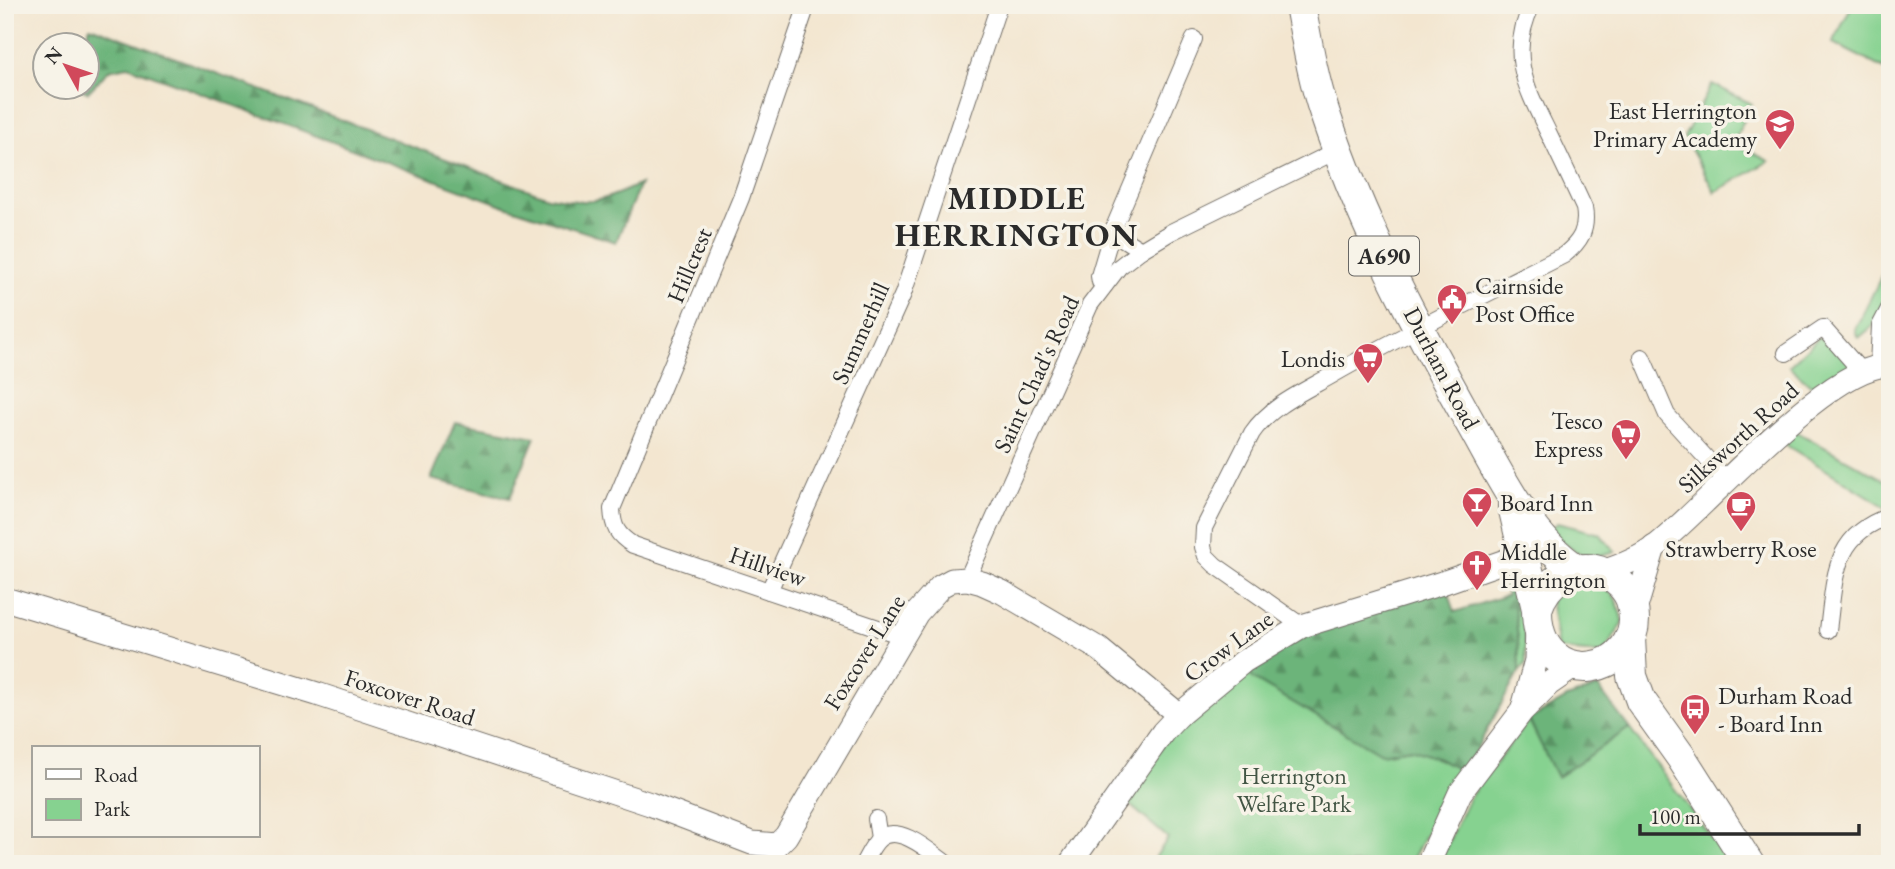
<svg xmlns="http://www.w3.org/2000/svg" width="1895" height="869" font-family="'EB Garamond',serif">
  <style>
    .green { fill: #86d290; stroke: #587e5e; stroke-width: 2 }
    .forest { fill: url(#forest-firs); stroke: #4c7052; stroke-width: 2 }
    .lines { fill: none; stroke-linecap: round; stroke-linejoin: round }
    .street-casing { stroke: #716c65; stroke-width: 18 }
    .secondary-casing { stroke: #716c65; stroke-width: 25 }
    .highway-casing { stroke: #716c65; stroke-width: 32 }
    .street { stroke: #fff; stroke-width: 16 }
    .secondary { stroke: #fff; stroke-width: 23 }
    .highway { stroke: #fff; stroke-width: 30 }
    .labels { text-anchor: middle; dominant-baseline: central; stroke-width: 7; stroke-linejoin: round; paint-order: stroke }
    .shield { fill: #f7f3e8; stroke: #686764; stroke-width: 2 }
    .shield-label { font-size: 23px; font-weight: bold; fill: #2b2b2b }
    .poi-label { font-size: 24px; fill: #2b2b2b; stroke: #f7f3e8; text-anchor: start }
    .street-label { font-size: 24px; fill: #2b2b2b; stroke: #f7f3e8 }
    .park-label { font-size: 24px; fill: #425544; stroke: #f7f3e8 }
    .district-label { font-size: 32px; font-weight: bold; letter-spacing: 2px; fill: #2b2b2b; stroke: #f7f3e8 }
  </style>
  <defs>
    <pattern id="forest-firs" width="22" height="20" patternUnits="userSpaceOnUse" patternTransform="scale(1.75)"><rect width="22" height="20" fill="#6cb47a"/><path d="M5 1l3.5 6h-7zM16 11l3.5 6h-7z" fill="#599364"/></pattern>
  </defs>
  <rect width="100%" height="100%" fill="#f7f3e8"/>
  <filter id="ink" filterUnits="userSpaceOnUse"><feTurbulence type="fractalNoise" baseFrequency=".0143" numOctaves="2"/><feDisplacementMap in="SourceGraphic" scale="14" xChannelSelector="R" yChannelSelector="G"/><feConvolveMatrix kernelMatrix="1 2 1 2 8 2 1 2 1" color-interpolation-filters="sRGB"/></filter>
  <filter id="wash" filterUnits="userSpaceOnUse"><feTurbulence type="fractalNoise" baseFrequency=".00686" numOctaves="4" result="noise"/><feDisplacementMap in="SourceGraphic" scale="28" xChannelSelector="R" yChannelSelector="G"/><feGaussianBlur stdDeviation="1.57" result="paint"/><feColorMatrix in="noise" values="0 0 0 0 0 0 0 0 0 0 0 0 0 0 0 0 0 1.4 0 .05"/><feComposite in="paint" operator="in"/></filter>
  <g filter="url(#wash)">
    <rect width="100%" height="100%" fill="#f3e6d0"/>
    <g class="green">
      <polygon points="1852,5 1890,5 1890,72 1833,43"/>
      <polygon points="1712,84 1752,104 1733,143 1769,161 1715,192 1684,137"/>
      <polygon points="1890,259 1890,288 1872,327 1860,337 1857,336 1855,329"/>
      <polygon points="1820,336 1861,371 1822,395 1789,366"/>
      <polygon points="1786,426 1890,483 1890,516 1884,506 1773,437"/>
      <path d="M1557 523 1600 534 1615 552C1581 563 1573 550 1547 530Z"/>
      <polygon points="1510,570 1518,577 1521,584 1526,664 1519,672 1518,639"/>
      <path d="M1582 580C1615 591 1614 589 1623 623L1603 654 1558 649 1550 599Z"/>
      <polygon points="1248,666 1252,678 1381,754 1410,749 1439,759 1461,771 1450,787 1410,864 1151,864 1168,838 1124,800 1168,737"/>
      <polygon points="1529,720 1557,777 1629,728 1716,844 1728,864 1438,864 1469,798"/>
    </g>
    <g class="forest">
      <path d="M90 26 548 197C591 205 600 203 640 184L616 242 505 206 128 66 109 70 88 92 76 88H88V46L83 45Z"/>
      <polygon points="455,422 535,437 510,498 431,479"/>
      <polygon points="1510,570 1518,639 1519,672 1476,750 1461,771 1439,759 1410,749 1381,754 1252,678 1248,666 1298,634 1447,588 1455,612 1507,595 1500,572"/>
      <polygon points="1598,687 1629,728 1557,777 1529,720 1567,698"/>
    </g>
  </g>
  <g filter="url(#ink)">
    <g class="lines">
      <g class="street-casing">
        <g id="street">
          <path d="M807 5 741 198 612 509C613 527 617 535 633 545L902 636"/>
          <polyline points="1112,232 1141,250"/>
          <polyline points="1105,285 1100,282 1099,276 1112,232 1194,39"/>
          <polyline points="1786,353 1823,328 1861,371"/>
          <polyline points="1642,357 1667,415 1728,482"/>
          <polyline points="1878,365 1880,326 1890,307"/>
          <polyline points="967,579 1090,305 1119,267 1141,250 1171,232 1338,150"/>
          <polyline points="769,591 903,294 999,5"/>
          <path d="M1302 626 1215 565 1206 556 1203 547 1204 528 1252 433C1271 405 1305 391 1334 374 1409 331 1487 294 1564 255 1580 242 1588 230 1584 208 1573 184 1561 159 1549 134 1527 89 1507 55 1532 5"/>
          <path d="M1828 630C1835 579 1832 535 1890 516"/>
          <polyline points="876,819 879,838"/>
          <polyline points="777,845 777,864"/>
          <path d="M864 862C868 855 873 844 879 839 898 822 932 853 947 864"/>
        </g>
      </g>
      <g class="secondary-casing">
        <g id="secondary">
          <path d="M1602 572C1621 566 1639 559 1655 547 1708 506 1828 364 1890 365"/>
          <polyline points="5,599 317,694 650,804 752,843 777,845 786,836 917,613 941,586 952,580 967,579 982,583 1002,592 1099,649 1179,715"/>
          <polyline points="1634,614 1654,547"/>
          <polyline points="1523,708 1536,660 1537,626"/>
          <polyline points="1070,864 1163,732 1179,715 1244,661 1302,626 1442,583 1525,554"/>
          <polyline points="1428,864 1460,793 1522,711 1549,684 1575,666"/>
        </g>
      </g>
      <g class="highway-casing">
        <g id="highway">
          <path d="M1300 5C1307 42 1313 79 1325 114 1361 223 1416 326 1472 426 1499 474 1530 540 1578 570"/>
          <path d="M1513 506 1537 609C1536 697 1650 676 1632 604 1629 590 1616 578 1604 573 1574 560 1546 581 1537 609"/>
          <polyline points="1630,638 1632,676 1641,701 1681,757 1749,864"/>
        </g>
      </g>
      <use href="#street" class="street"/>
      <use href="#secondary" class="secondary"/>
      <use href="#highway" class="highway"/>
    </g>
  </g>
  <defs>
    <g id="school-pin" transform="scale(1.575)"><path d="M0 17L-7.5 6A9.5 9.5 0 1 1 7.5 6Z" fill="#d1495b" stroke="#f7f3e8"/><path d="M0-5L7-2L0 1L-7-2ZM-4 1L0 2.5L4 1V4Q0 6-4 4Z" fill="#fff"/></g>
    <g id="civic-pin" transform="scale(1.575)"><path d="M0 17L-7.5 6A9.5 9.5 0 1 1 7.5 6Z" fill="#d1495b" stroke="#f7f3e8"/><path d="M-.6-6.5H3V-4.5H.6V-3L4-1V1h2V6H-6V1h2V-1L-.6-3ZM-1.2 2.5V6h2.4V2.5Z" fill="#fff"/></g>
    <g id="supermarket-pin" transform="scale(1.575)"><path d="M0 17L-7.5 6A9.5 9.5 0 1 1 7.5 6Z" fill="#d1495b" stroke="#f7f3e8"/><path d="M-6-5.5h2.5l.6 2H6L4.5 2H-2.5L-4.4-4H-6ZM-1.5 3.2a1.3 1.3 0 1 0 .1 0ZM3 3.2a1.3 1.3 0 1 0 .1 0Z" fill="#fff"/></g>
    <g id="bar-pin" transform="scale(1.575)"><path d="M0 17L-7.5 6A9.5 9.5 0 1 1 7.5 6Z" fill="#d1495b" stroke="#f7f3e8"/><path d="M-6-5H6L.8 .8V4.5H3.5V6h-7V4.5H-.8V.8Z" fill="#fff"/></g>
    <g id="cafe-pin" transform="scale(1.575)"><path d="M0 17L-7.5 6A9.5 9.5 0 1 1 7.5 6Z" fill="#d1495b" stroke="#f7f3e8"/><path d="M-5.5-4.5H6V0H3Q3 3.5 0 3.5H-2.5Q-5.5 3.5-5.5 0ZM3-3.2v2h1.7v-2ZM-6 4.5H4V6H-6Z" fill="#fff"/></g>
    <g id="church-pin" transform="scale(1.575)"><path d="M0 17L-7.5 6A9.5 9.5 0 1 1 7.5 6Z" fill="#d1495b" stroke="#f7f3e8"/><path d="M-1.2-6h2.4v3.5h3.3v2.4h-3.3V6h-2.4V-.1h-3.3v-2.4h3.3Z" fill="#fff"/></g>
    <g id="bus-pin" transform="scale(1.575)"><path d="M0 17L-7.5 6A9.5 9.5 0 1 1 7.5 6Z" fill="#d1495b" stroke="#f7f3e8"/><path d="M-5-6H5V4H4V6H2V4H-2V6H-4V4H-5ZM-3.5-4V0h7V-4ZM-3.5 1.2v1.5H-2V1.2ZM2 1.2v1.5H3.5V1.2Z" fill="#fff"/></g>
  </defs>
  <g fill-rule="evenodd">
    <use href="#school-pin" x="1780" y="124"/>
    <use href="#civic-pin" x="1452" y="299"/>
    <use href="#supermarket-pin" x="1368" y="358"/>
    <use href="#supermarket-pin" x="1626" y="434"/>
    <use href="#bar-pin" x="1477" y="502"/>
    <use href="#cafe-pin" x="1741" y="506"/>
    <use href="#church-pin" x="1477" y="565"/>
    <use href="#bus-pin" x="1695" y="709"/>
  </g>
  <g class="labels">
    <rect class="shield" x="1349" y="236.5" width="70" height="39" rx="5"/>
    <g class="shield-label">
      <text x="1384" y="256">A690</text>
    </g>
    <g class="poi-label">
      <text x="1757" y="110" text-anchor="end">East Herrington<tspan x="1757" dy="28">Primary Academy</tspan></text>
      <text x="1475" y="285">Cairnside<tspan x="1475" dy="28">Post Office</tspan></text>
      <text x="1345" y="358" text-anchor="end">Londis</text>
      <text x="1603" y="420" text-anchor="end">Tesco<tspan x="1603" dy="28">Express</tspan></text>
      <text x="1500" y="502">Board Inn</text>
      <text x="1741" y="548" text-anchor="middle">Strawberry Rose</text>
      <text x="1500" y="551">Middle<tspan x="1500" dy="28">Herrington</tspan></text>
      <text x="1718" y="695">Durham Road<tspan x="1718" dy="28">- Board Inn</tspan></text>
    </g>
    <g class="street-label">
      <text transform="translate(689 265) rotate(-67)">Hillcrest</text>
      <text transform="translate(860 333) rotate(-66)">Summerhill</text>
      <text transform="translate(1442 368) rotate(62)">Durham Road</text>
      <text transform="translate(1036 374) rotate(-65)">Saint Chad's Road</text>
      <text transform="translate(1738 437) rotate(-42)">Silksworth Road</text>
      <text transform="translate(768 566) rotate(19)">Hillview</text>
      <text transform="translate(1228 646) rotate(-36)">Crow Lane</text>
      <text transform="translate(864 652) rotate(-58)">Foxcover Lane</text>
      <text transform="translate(410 697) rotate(18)">Foxcover Road</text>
    </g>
    <g class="park-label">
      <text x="1294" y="775">Herrington<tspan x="1294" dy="28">Welfare Park</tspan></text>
    </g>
    <g class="district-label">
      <text x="1017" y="198">MIDDLE<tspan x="1017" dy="37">HERRINGTON</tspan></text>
    </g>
  </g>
  <rect width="1895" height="869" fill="none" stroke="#f7f3e8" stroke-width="28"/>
  <rect x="32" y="746" width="228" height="91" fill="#f7f3e8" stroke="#a5a39c" stroke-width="2"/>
  <rect x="46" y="769" width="35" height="10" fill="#ffffff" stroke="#a5a39c" stroke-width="2"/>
  <text x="94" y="782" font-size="21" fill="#2b2b2b">Road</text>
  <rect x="46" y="799" width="35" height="21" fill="#86d290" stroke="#a5a39c" stroke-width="2"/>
  <text x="94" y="816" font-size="21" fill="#2b2b2b">Park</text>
  <g transform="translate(66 66) rotate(310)"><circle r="33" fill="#f7f3e8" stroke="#a5a39c" stroke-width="2"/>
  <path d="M0-5L12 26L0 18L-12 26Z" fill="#d1495b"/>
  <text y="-10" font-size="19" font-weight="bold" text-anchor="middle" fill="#2b2b2b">N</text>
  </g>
  <path d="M1640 824v10h219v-10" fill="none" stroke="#2b2b2b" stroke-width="3.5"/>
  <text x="1650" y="824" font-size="21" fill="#2b2b2b" stroke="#f7f3e8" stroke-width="5" paint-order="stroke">100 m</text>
</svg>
